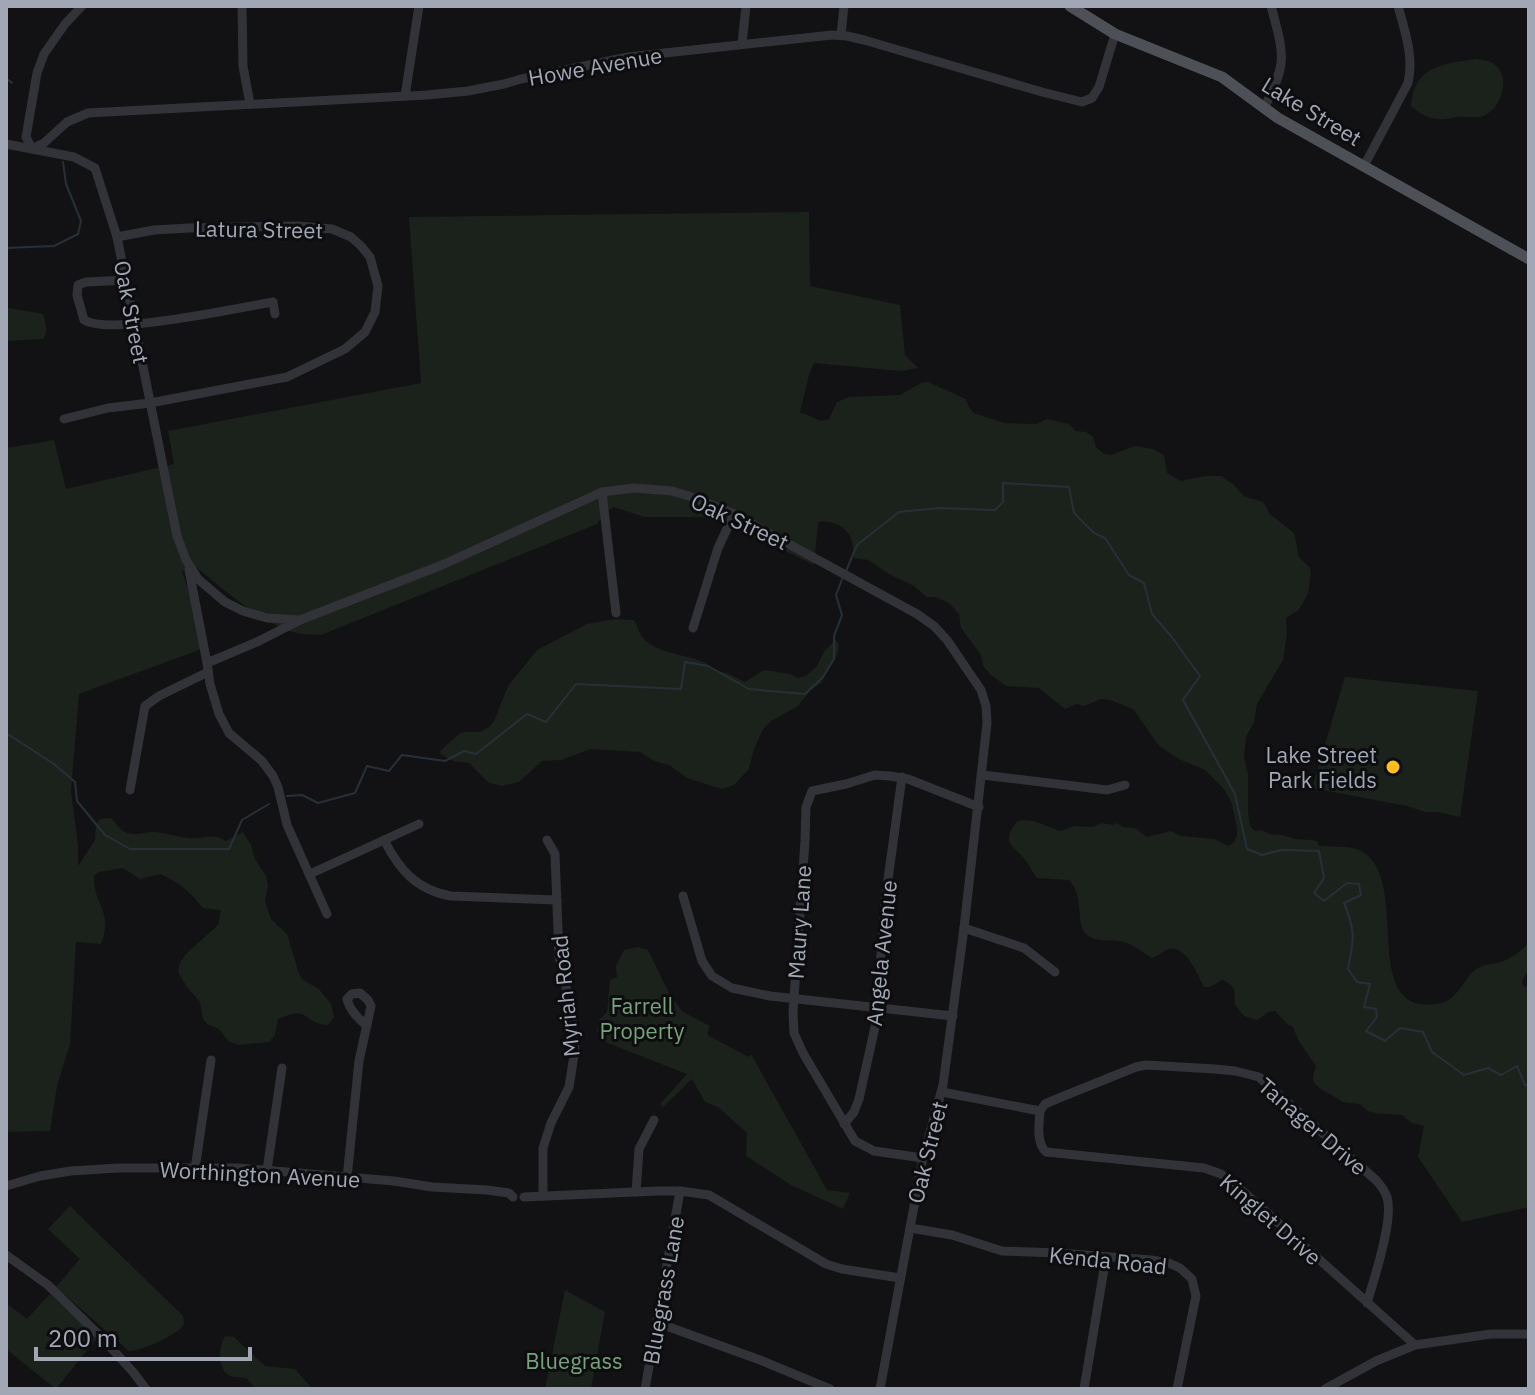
<svg xmlns="http://www.w3.org/2000/svg" width="1535" height="1395" font-family="'IBM Plex Sans',sans-serif">
  <style>
    .green { fill: #1a221b }
    .lines { fill: none; stroke-linecap: round; stroke-linejoin: round }
    .stream { stroke: #273038; stroke-width: 2 }
    .minor { stroke: #323339; stroke-width: 9 }
    .major { stroke: #4e5058; stroke-width: 11 }
    .poi-dot { fill: #ffbe1e; stroke: #0d0d0f; stroke-width: 3 }
    .labels { text-anchor: middle; dominant-baseline: central; stroke-width: 6; stroke-linejoin: round; paint-order: stroke }
    .street-label { font-size: 22px; fill: #a2a7b6; stroke: #0d0d0f }
    .poi-label { font-size: 22px; fill: #a2a7b6; stroke: #0d0d0f; text-anchor: end }
    .park-label { font-size: 22px; fill: #77a37c; stroke: #0d0d0f }
  </style>
  <rect width="100%" height="100%" fill="#121214"/>
  <g class="green">
    <path d="M1476 59C1482 60 1489 60 1494 64 1512 76 1501 110 1483 116 1475 119 1466 116 1457 117 1437 121 1427 120 1411 106 1414 66 1442 64 1476 59Z"/>
    <path d="M809 212 810 286 900 305 905 355 918 368 901 371 814 363 809 375 800 412 821 421 829 419 837 402 849 397 900 395 921 383 928 382 966 399 969 407 974 413 1004 423 1036 424 1047 419 1069 424 1076 431 1086 432 1093 437 1096 447 1104 454 1111 455 1135 446 1153 449 1164 455 1167 473 1181 481 1205 476H1221L1234 485 1244 496 1263 502 1270 514 1294 533 1299 557 1310 568 1311 574 1308 593 1302 605 1298 610 1286 618 1287 634 1283 660 1257 704 1254 722 1246 737 1244 758 1248 773V812L1250 826 1255 831 1262 830C1270 836 1273 834 1282 835 1287 836 1291 838 1296 839 1304 840 1310 839 1317 841L1319 846C1332 847 1350 845 1361 851 1414 879 1355 1021 1441 1003 1460 999 1464 974 1480 967 1486 964 1493 964 1498 963 1511 959 1519 952 1529 943V969L1522 981 1523 986 1529 987V1207L1462 1222 1418 1157 1424 1126 1412 1123 1402 1115 1375 1113 1368 1111 1360 1104 1342 1102C1335 1095 1315 1089 1313 1080 1312 1076 1315 1071 1316 1066L1298 1040 1293 1027 1287 1024 1275 1011 1269 1012 1257 1020 1244 1016 1235 1005C1233 992 1239 987 1222 980L1210 987H1204C1198 976 1187 946 1170 949 1164 950 1158 956 1152 958 1143 953 1134 945 1124 942 1113 939 1095 943 1086 934 1075 923 1085 897 1069 880L1037 878C1032 872 1030 866 1026 861 1013 844 1000 845 1017 821 1033 818 1045 826 1060 831L1075 826 1092 827 1102 823 1113 825 1117 823 1123 827 1135 828 1147 837 1171 831 1181 836 1215 839 1228 846 1234 842 1237 836V829L1232 804 1224 789 1205 770 1179 759 1159 746 1133 709 1110 700 1101 699 1084 706 1076 704 1065 709 1039 688 1006 686 991 675 983 666 981 655 961 628 959 614 949 603 935 597H927L914 586 889 574 868 560 854 558C853 552 853 544 851 538 845 525 830 520 818 522L814 565 777 547 703 517H644L614 507 605 513 597 524 321 635C315 634 308 635 302 634 265 627 226 591 197 568L182 571 207 647 79 694 71 791 78 845V866L95 840 96 824 100 819 111 818C115 822 120 830 125 832 133 836 143 833 151 832 164 832 176 837 188 838 204 840 211 832 226 841L243 832 251 845 255 859 266 876 268 885 265 901 271 919 287 934 299 974 303 980 319 989 331 1004 334 1017 328 1025C302 1024 311 1004 278 1019L275 1035 269 1042 239 1045 228 1041 219 1029 207 1024 203 1019 200 1002 187 987 178 972 180 962 187 953 218 925 221 910 203 908C190 892 179 882 160 874L140 879 123 868 99 872 94 876C93 906 114 910 101 944L76 942 70 1044 57 1086 50 1131 6 1132V448L54 440 66 489 174 464 168 431 421 383 409 217Z"/>
    <path d="M9 308 43 314C45 322 49 332 43 339L6 341V310Z"/>
    <path d="M616 619 634 620C637 625 639 633 643 638 658 657 703 654 714 670L727 673 745 682 764 670 790 674 797 678 806 676 817 666 825 650 836 640 839 645 837 655 821 683 810 691 798 706 771 721 763 729 754 749 749 769 734 785 722 789 687 778 669 765 654 761 640 752 591 749 561 760 542 761 519 782 502 786 489 783 469 763 454 761 441 755 440 751 459 734 465 732H480L489 727 494 721 508 686 537 650 587 624Z"/>
    <polygon points="1345,677 1478,691 1460,817 1438,812 1425,812 1407,806 1312,788"/>
    <polygon points="638,947 648,950 670,995 683,1012 710,1026 707,1033 709,1036 749,1057 751,1054 827,1190 850,1193 843,1209 791,1185 746,1156 747,1133 718,1107 705,1102 692,1079 663,1107 660,1104 687,1074 605,1042 605,1034 597,1032 599,1020 607,1012 610,980 617,977 616,966 624,950"/>
    <path d="M70 1206 183 1316 184 1325C175 1336 142 1351 129 1351L56 1287 80 1259 48 1229Z"/>
    <polygon points="565,1290 605,1312 591,1389 545,1389"/>
    <polygon points="50,1294 97,1338 56,1389 6,1349 6,1303 27,1319"/>
    <path d="M225 1336 234 1337 265 1366 295 1369 310 1386V1389H256L246 1378C240 1377 231 1378 227 1374 217 1365 219 1347 225 1336Z"/>
  </g>
  <g class="lines">
    <g class="stream">
      <polyline points="6,78 12,83"/>
      <polyline points="6,248 54,246 78,234 81,221 66,184 63,162"/>
      <path d="M846 571 857 545 899 512 939 508 995 510 1003 502V483L1069 487 1074 513 1094 533 1105 538 1129 575 1144 583 1152 614 1171 636 1200 676 1183 700 1235 794 1247 849 1262 855 1281 850 1319 851 1324 878 1314 893 1324 901 1347 883 1359 884 1361 895 1344 903C1356 932 1354 940 1348 969L1357 982 1370 984 1364 1007 1376 1009 1377 1017 1366 1031 1385 1041 1400 1028 1423 1032 1432 1052 1464 1075 1488 1068 1501 1075 1517 1066 1525 1085H1529"/>
      <polyline points="6,733 54,764 75,782 77,801 105,835 130,849 229,849 242,820 269,804"/>
      <polyline points="287,796 302,795 318,803 355,793 367,766 389,771 402,755 445,761 464,751 476,754 527,714 546,722 576,684 681,689 685,662 708,666 749,689 805,694 823,677 834,659 834,636 842,615 836,595 843,577"/>
    </g>
    <g class="minor">
      <polyline points="82,6 65,24 44,54 37,73 26,137 32,149 44,143 67,122 88,113 427,95 468,91 504,84 521,79 628,57 832,35 847,36 864,40 1042,92 1082,102 1092,98 1099,87 1115,34"/>
      <polyline points="242,6 243,66 250,104"/>
      <polyline points="841,35 844,6"/>
      <polyline points="742,44 746,6"/>
      <polyline points="405,96 419,6"/>
      <path d="M1264 108C1288 62 1284 55 1271 6"/>
      <polyline points="6,144 74,157 95,168 117,237 177,536 186,560 198,579 225,602 243,611 267,618 300,620 442,565 602,492 634,488 672,491 695,498 734,514 917,614 934,626 947,640 981,690 986,706 987,723 964,928 943,1085 923,1158 880,1389"/>
      <path d="M1364 166 1408 83C1414 56 1405 32 1398 6"/>
      <path d="M127 280 86 282 78 285 77 295 84 320C110 336 238 308 273 302L275 314"/>
      <polyline points="64,419 108,408 150,403 287,377 345,349 365,332 375,312 378,286 370,257 361,246 351,237 332,229 298,226 189,228 154,230 117,237"/>
      <polyline points="602,492 616,613"/>
      <polyline points="189,570 207,663 259,641 300,620"/>
      <polyline points="693,628 718,548 734,514"/>
      <polyline points="207,663 210,684 219,714 229,733 262,761 273,776 278,787 287,825 327,914"/>
      <polyline points="982,775 1107,790 1125,785"/>
      <polyline points="130,790 145,706 159,696 208,672"/>
      <path d="M384 840C399 869 416 890 451 896L557 900"/>
      <polyline points="310,874 419,824"/>
      <polyline points="683,896 702,961 712,976 732,988 770,996 953,1016"/>
      <polyline points="964,928 1024,948 1055,972"/>
      <path d="M942 1092 1040 1111 1045 1104 1059 1098 1136 1067 1146 1065 1215 1069 1235 1071 1259 1077 1377 1181C1381 1186 1385 1191 1387 1197 1394 1219 1374 1279 1367 1303"/>
      <path d="M1040 1111C1039 1124 1036 1143 1046 1152L1204 1168 1221 1174 1237 1186 1415 1345"/>
      <polyline points="844,1124 854,1112 859,1099 875,1027 886,894 902,777"/>
      <polyline points="923,1158 874,1151 855,1141 803,1053 794,1033 793,1012 805,841 806,807 812,791 846,784 875,775 890,776 908,779 979,807"/>
      <polyline points="195,1169 211,1060"/>
      <polyline points="267,1170 282,1068"/>
      <path d="M347 1178 359 1061 371 1006 368 1000 360 993 352 994 347 999C350 1011 358 1018 367 1026"/>
      <polyline points="6,1186 40,1176 71,1171 118,1168 238,1168 394,1181 432,1187 487,1190 509,1193 513,1197"/>
      <polyline points="636,1192 639,1149 654,1120"/>
      <polyline points="543,1196 543,1148 551,1123 569,1087 575,1049 572,1014 559,956 555,854 547,840"/>
      <polyline points="524,1197 657,1191 680,1191 709,1195 826,1264 842,1269 900,1278"/>
      <polyline points="910,1228 952,1235 1002,1251 1058,1253 1151,1260 1169,1263 1180,1268 1192,1279 1196,1296 1177,1389"/>
      <polyline points="6,1255 48,1285 103,1339 133,1372 146,1389"/>
      <polyline points="658,1323 760,1360 830,1389"/>
      <polyline points="645,1389 680,1191"/>
      <polyline points="1084,1389 1106,1257"/>
      <polyline points="1325,1389 1376,1361 1415,1345 1491,1334 1529,1334"/>
    </g>
    <polyline class="major" points="1070,6 1115,34 1222,77 1278,118 1529,259"/>
  </g>
  <circle class="poi-dot" cx="1393" cy="767" r="8"/>
  <g class="labels">
    <g class="street-label">
      <text transform="translate(595 66) rotate(-10)">Howe Avenue</text>
      <text transform="translate(1312 111) rotate(31)">Lake Street</text>
      <text transform="translate(259 229) rotate(1)">Latura Street</text>
      <text transform="translate(132 312) rotate(79)">Oak Street</text>
      <text transform="translate(740 521) rotate(25)">Oak Street</text>
      <text transform="translate(799 922) rotate(-86)">Maury Lane</text>
      <text transform="translate(881 953) rotate(-84)">Angela Avenue</text>
      <text transform="translate(565 996) rotate(-96)">Myriah Road</text>
      <text transform="translate(1313 1126) rotate(41)">Tanager Drive</text>
      <text transform="translate(927 1152) rotate(-76)">Oak Street</text>
      <text transform="translate(260 1174) rotate(3)">Worthington Avenue</text>
      <text transform="translate(1271 1219) rotate(41)">Kinglet Drive</text>
      <text transform="translate(1108 1260) rotate(6)">Kenda Road</text>
      <text transform="translate(663 1290) rotate(-80)">Bluegrass Lane</text>
    </g>
    <g class="poi-label">
      <text x="1377" y="754">Lake Street<tspan x="1377" dy="25">Park Fields</tspan></text>
    </g>
    <g class="park-label">
      <text x="642" y="1005">Farrell<tspan x="642" dy="25">Property</tspan></text>
      <text x="574" y="1360">Bluegrass</text>
    </g>
  </g>
  <rect width="1535" height="1395" fill="none" stroke="#a2a7b6" stroke-width="16"/>
  <path d="M36 1347v12h214v-12" fill="none" stroke="#a2a7b6" stroke-width="4"/>
  <text x="48" y="1347" font-size="24" fill="#a2a7b6" stroke="#0d0d0f" stroke-width="6" paint-order="stroke">200 m</text>
</svg>
